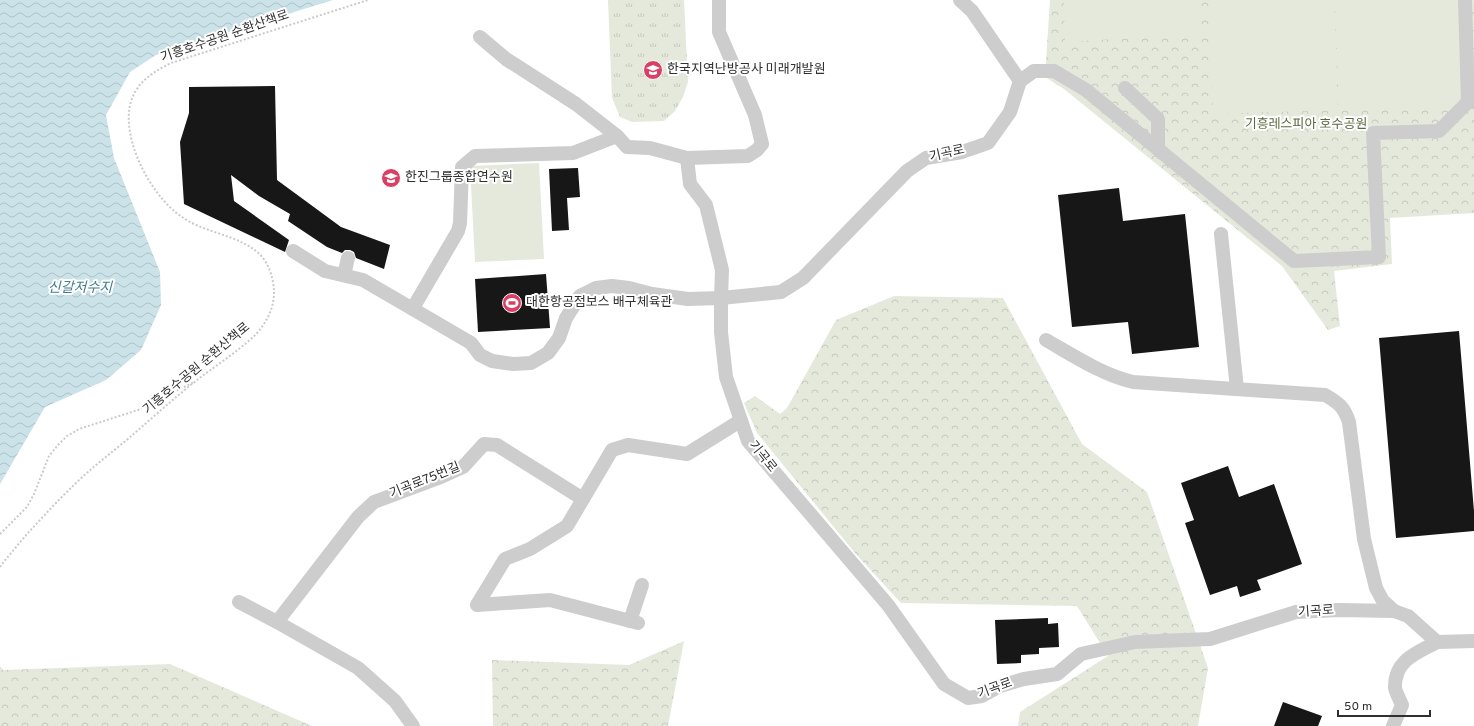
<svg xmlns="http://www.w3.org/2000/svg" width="1474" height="726" font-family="Overpass,'Noto Sans KR',sans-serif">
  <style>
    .grass { fill: url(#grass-tufts) }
    .forest { fill: url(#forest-crowns) }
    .garden { fill: #e5e9dc }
    .water { fill: url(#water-waves) }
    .building { fill: #171717 }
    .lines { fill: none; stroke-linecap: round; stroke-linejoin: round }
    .path { stroke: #cacaca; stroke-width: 2; stroke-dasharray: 2 2; stroke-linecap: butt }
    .minor { stroke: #cdcdcd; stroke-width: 14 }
    .labels { text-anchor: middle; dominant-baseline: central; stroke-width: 4; stroke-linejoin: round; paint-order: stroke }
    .street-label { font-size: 13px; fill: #303030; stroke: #fff }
    .poi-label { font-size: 13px; fill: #303030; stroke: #fff; text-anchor: start }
    .park-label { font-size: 13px; fill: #5b6a40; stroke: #fff }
    .water-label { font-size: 14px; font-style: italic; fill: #437e8e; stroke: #fff }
  </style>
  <defs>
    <pattern id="grass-tufts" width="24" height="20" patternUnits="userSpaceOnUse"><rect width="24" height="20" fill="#e5e9dc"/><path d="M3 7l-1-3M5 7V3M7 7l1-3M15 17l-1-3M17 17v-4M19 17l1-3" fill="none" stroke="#c5c8bd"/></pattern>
    <pattern id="forest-crowns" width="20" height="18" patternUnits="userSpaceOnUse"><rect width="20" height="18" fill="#e5e9dc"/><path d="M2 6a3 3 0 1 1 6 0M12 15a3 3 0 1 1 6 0" fill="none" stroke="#c5c8bd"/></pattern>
    <pattern id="water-waves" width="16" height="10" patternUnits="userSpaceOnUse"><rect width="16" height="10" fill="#cae2e8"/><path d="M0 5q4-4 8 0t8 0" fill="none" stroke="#aec2c7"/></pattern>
  </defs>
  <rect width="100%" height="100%" fill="#fff"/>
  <polygon class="grass" points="608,0 684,0 688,82 683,97 675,111 664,121 632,122 620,117 612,98"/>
  <g class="forest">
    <polygon points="1050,0 1474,0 1474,213 1390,218 1392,264 1334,271 1340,326 1328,330 1282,266 1064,89 1045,77"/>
    <polygon points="894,296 1003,298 1082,444 1147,492 1208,668 1198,726 1018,726 1020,712 1108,656 1077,606 901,603 855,553 757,433 744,403 755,396 780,414 787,408 836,320"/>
    <polygon points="684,641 668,726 493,726 492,660 629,665"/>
    <polygon points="170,664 312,726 0,726 0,666 3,670"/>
  </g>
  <g class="garden">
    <polygon points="1064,0 1199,0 1200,34 1065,42"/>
    <polygon points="1209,0 1334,0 1338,110 1213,114"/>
    <polygon points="1335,0 1460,0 1463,107 1339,111"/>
    <polygon points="539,163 544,259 475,262 470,166"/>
  </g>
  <polygon class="water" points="0,0 333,0 156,55 130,72 106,115 114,158 160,272 161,305 141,350 106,380 45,407 0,484"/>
  <g class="building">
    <polygon points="275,86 277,180 341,227 390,245 384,269 356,258 354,252 350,250 345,250 342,253 327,247 288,221 290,214 259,196 231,175 234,201 289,240 285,252 184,204 180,142 189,113 189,87"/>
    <polygon points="578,168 580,197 567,198 569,230 552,231 549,169"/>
    <polygon points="1119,188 1123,221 1185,214 1199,347 1132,354 1128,322 1072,327 1058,195"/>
    <polygon points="546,274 550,328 478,332 475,279"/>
    <polygon points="1459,331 1474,511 1474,531 1396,538 1379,338"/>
    <polygon points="1228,466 1239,497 1274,484 1302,564 1257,580 1261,590 1240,597 1237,586 1210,595 1185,523 1194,520 1181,483"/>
    <polygon points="1048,618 1048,624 1058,623 1059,647 1039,648 1039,654 1021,655 1021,663 997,664 995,620"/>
    <polygon points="1283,702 1322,716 1318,726 1274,726"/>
  </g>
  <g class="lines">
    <g class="path">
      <polyline points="0,534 27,507 34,494 49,456 58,445 67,436 79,429 138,410 194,382"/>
      <path d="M0 567C8 556 18 545 27 534 42 518 58 500 74 485 91 468 110 454 129 438 151 419 173 399 197 380 215 366 236 353 253 337 265 326 274 309 274 293 274 278 268 260 256 251 234 234 205 233 182 217 150 196 114 129 135 92 143 78 157 70 171 63L368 0"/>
    </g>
    <g class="minor">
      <polyline points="960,0 972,11 1020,81 1034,71 1054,71 1086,90 1294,261 1379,257 1373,133 1439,131 1468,102 1474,102"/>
      <polyline points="1465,0 1468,102"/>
      <polyline points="480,37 506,59 576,104 617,136"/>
      <polyline points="1125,88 1158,119 1158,149"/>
      <polyline points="687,158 690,184 706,205 722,270 721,298 721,332 726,377 748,441 888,605 944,684 968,698 982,696 1000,686 1024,679 1057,674 1081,654 1135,642 1210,639 1296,612 1339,610 1394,611 1408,616 1437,642 1474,641"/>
      <polyline points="1221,234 1237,389"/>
      <polyline points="293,251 325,271 363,280 471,343 480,355 492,361 513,364 531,363 548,353 559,338 566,318 580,296 596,288 612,286 629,288 652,294 688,299 721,298 781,292 803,278 907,171 926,158 962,152 988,143 1010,112 1020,81"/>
      <polyline points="344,275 348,258"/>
      <polyline points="413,308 458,231 460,223 462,167 475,156 573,153 617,136 627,147 650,148 687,158 748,156 757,150 762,144 755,115 719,32 719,0"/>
      <path d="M1046 340C1074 356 1101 374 1133 382L1325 395C1339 403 1344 407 1349 422L1364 539 1376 588 1383 601 1394 611"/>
      <polyline points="583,499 567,526 530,549 505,559 477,605 550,600 638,623"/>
      <polyline points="239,602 277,622"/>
      <polyline points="630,621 642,585"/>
      <polyline points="413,726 395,701 358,668 277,622 358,517 374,502 441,477 463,467 484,444 497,445 583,499 612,450 628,445 687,454 740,421"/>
      <path d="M1393 726 1402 705C1400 700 1396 693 1395 688 1394 660 1417 653 1437 642"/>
    </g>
  </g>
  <defs>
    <g id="school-disc" transform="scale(1)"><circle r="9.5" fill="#da4066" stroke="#fff"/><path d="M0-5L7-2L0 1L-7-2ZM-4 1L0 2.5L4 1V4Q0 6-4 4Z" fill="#fff"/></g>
    <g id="stadium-disc" transform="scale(1)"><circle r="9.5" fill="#da4066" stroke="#fff"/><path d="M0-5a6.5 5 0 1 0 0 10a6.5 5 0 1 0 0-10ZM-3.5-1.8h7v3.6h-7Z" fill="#fff"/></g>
  </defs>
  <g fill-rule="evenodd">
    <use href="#school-disc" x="653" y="70"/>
    <use href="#school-disc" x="391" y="178"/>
    <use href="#stadium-disc" x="512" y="303"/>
  </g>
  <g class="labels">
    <g class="street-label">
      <text transform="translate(225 37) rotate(-19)">기흥호수공원 순환산책로</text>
      <text transform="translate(947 154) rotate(-13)">기곡로</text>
      <text transform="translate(197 369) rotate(-40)">기흥호수공원 순환산책로</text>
      <text transform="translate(762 457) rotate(51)">기곡로</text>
      <text transform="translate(425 481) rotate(-22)">기곡로75번길</text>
      <text transform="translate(1316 612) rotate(-4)">기곡로</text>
      <text transform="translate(995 689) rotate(-20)">기곡로</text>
    </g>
    <g class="poi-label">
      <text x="667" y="70">한국지역난방공사 미래개발원</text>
      <text x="405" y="178">한진그룹종합연수원</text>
      <text x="526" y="303">대한항공점보스 배구체육관</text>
    </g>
    <g class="park-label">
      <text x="1306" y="125">기흥레스피아 호수공원</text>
    </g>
    <g class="water-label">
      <text x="80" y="288">신갈저수지</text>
    </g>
  </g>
  <path d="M1338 710v6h92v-6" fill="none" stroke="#303030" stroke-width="2"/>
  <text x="1344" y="710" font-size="12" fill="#303030" stroke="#ffffff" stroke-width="3" paint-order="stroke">50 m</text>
</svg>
